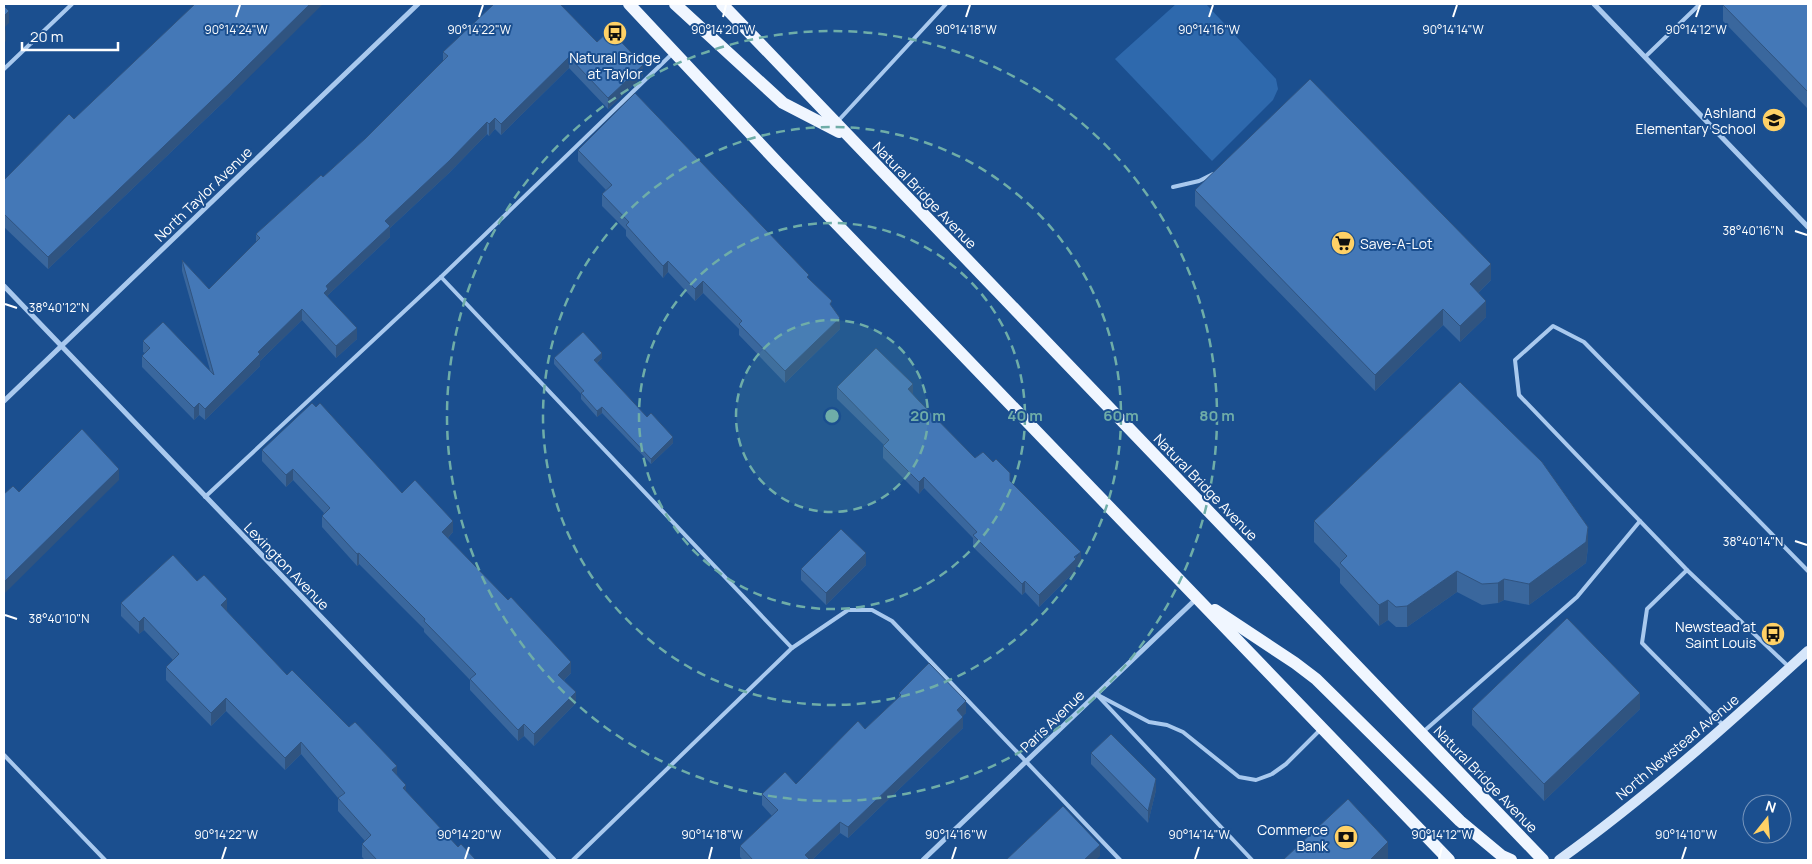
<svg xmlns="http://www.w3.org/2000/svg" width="1812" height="864" font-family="Manrope,sans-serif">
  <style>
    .green { fill: #2e69ad }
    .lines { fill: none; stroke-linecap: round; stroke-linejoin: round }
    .lane { stroke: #a9c9ee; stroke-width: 4 }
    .street { stroke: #a9c9ee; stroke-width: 5 }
    .secondary { stroke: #d6e6fa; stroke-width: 10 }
    .primary { stroke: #f0f6ff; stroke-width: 12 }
    .wall { fill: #3a679d }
    .shaded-wall { fill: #305480 }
    .building { fill: #4478b7; stroke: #305480 }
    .ticks { fill: none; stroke: #fff; stroke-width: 2 }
    .ring { fill: none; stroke: #6fada8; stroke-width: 2.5; stroke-dasharray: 9 6 }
    .labels { text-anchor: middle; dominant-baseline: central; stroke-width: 4; stroke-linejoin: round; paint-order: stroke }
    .poi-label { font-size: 14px; fill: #fff; stroke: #1b4f8f; text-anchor: end }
    .street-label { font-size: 14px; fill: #fff; stroke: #1b4f8f }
    .ticks-label { font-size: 12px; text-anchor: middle; fill: #fff; stroke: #1b4f8f; stroke-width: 4; stroke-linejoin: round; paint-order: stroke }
    .centre { fill: #6fada8; stroke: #1b4f8f; stroke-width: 2.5 }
    .ring-label { font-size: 15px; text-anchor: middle; font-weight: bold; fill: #6fada8; stroke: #1b4f8f; stroke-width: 4; stroke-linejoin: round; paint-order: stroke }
  </style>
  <rect width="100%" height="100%" fill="#1b4f8f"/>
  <polygon class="green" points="1176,4 1206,4 1276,79 1278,89 1273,100 1212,161 1115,59"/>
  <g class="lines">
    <g class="lane">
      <polyline points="1645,57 1700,4"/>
      <polyline points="4,69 72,4"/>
      <polyline points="838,121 946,4"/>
      <polyline points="1173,187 1199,181 1213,174"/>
      <polyline points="441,277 792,648"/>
      <polyline points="205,497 441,277 673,53"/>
      <polyline points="1687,570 1647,609 1642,643 1723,725"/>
      <polyline points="1788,666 1687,570 1519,395 1515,360 1553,326 1584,342 1808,571"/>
      <polyline points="1096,694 1149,722 1167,725 1183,732 1239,777 1256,780 1272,774 1286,764 1320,730"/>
      <polyline points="1099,697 1252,860"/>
      <polyline points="1423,732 1577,597 1640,521"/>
      <polyline points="4,755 105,860"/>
      <polyline points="573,860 792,648 848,610 872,610 892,621 1120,860"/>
    </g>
    <g class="street">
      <polyline points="1594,4 1808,227"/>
      <polyline points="4,286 554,860"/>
      <polyline points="4,401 418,4"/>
      <polyline points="923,860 1196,599"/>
    </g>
    <path class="secondary" d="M1559 860C1647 797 1728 724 1808 651"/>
    <g class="primary">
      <polyline points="629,4 778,163 1449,860"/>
      <polyline points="675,4 783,103 839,132"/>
      <polyline points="722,4 1543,860"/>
      <polyline points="1215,610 1295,663 1316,679 1460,821 1502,856 1511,860"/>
    </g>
  </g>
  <g class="wall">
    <polygon points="1808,4 1808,109 1723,21 1723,5"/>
    <polygon points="597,42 643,76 608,109 569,68 501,135 495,129 489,136 487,134 449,173 390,228 390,237 328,295 328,297 357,339 336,358 302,320 260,361 260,366 205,420 199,415 194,420 142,367 142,356 145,353 143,352 143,341 210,370 182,271 182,260 209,289 256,242 256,234 323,177 366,138 443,61 443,52"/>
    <polygon points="232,94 48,269 4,227 4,180"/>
    <polygon points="578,150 809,279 832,308 840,329 785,383 739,335 739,329 703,293 695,301 668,272 663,278 626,236 626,230 602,206 602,194 606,190 578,161"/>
    <polygon points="1195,190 1491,280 1478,293 1486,317 1460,342 1443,325 1375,391 1195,206"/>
    <polygon points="554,358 602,358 597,363 647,417 673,443 651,464 602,413 597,417 581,399 581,394 554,364"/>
    <polygon points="837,387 913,395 975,458 1010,481 1081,563 1076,567 1076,570 1039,607 1025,592 1022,595 973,547 973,538 924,488 919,494 883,458 883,446 884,445 837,399"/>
    <polygon points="262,450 402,493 453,532 448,538 571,673 564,680 576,703 534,746 524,736 518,741 470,690 470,680 424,632 424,629 359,564 357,566 322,527 322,516 324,513 293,480 286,487 262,461"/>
    <polygon points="1314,521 1588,547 1586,563 1529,605 1504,600 1498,603 1482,605 1457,592 1407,627 1396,627 1388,620 1379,626 1340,583 1340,569 1314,542"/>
    <polygon points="866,565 826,605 801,580 801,569"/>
    <polygon points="121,603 227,612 287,675 397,775 406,792 458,847 476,860 365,860 362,857 362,844 365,841 338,811 338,798 301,754 285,770 226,711 211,726 166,680 166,667 173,660 144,630 139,634 121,616"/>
    <polygon points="899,693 966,713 962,716 963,728 848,838 840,833 812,860 743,860 740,857 740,846 772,816 762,805 762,794 796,784 865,729 899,697"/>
    <polygon points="1472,709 1640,709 1544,801 1472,725"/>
    <polygon points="1091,753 1156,790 1148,823 1091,764"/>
  </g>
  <g class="shaded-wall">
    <polygon points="310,4 323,4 232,94 48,269 48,257"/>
    <polygon points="9,11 9,23 4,28 4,16"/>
    <polygon points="6,29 6,41 4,43 4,32"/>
    <polygon points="569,57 569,68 501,135 501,124"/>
    <polygon points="643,65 643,76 608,109 608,98"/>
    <polygon points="495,118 495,129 489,136 489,124"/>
    <polygon points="487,122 487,134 449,173 390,228 390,237 328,295 328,300 324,293 326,286 385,221"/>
    <polygon points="668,261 668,272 663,278 663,266"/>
    <polygon points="1491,264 1491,280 1470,301 1470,284"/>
    <polygon points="703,281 703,293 695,301 695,289"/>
    <polygon points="1486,301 1486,317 1460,342 1460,326"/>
    <polygon points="302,309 302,320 260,361 260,366 205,420 205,409 258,352"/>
    <polygon points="1443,309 1443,325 1375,391 1375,375"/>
    <polygon points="840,318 840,329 785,383 785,371"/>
    <polygon points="357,328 357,339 336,358 336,346"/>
    <polygon points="602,353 602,358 594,366 594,360"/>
    <polygon points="913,384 913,395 908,389"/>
    <polygon points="199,403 199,415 194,420 194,408"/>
    <polygon points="602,407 602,413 597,417 597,411"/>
    <polygon points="673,437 673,443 651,464 651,459"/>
    <polygon points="119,469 119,480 4,594 4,582"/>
    <polygon points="293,469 293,480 286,487 286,475"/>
    <polygon points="924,477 924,488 919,494 919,482"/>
    <polygon points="453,521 453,532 442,544 442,532"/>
    <polygon points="1588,527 1588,547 1586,563 1529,605 1529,584"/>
    <polygon points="1081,552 1081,563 1076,567 1076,570 1039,607 1039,595"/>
    <polygon points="359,553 359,564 357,566 357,554"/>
    <polygon points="866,553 866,565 826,605 826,593"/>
    <polygon points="1457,571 1457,592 1407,627 1407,606"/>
    <polygon points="1504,579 1504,600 1498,603 1498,583"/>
    <polygon points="1025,581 1025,592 1022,595 1022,584"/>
    <polygon points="227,599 227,612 221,618 221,605"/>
    <polygon points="1388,600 1388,620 1379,626 1379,605"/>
    <polygon points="144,617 144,630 139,634 139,622"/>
    <polygon points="571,662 571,673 558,686 558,675"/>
    <polygon points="576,692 576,703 534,746 534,734"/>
    <polygon points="1640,693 1640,709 1544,801 1544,784"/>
    <polygon points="226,698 226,711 211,726 211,713"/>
    <polygon points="966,701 966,713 957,722 957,710"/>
    <polygon points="963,717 963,728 848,838 848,827"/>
    <polygon points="524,724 524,736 518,741 518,730"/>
    <polygon points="301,742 301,754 285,770 285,758"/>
    <polygon points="397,766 397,778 392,770"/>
    <polygon points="1156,779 1156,790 1148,823 1148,811"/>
    <polygon points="406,785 406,797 403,788"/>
    <polygon points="840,822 840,833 812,860 805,860 805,855"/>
    <polygon points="1388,842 1388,859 1387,860 1370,860"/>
    <polygon points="1100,845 1100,856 1096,860 1084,860"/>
  </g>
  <g class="building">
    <polygon points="195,4 310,4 232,81 48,257 4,214 4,180 69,114 74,119"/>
    <polygon points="494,4 560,4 597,42 610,30 643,65 608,98 569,57 501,124 495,118 489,124 487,122 449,161 385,221 390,226 326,286 328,289 324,293 357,328 336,346 302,309 258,352 260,354 205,409 199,403 194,408 142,356 150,348 143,341 163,322 214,375 182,260 209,289 260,238 256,234 321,175 323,177 366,138 448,56 443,52"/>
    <polygon points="1725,4 1808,4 1808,92 1723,5"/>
    <polygon points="4,6 9,11 4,16"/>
    <polygon points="1310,79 1491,264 1470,284 1486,301 1460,326 1443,309 1375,375 1195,190"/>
    <polygon points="635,93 809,275 807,277 832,301 830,304 840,318 785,371 739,324 742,321 703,281 695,289 668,261 663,266 626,225 629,222 602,194 612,185 578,150"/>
    <polygon points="583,332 602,353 594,360 647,417 651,413 673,437 651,459 602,407 597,411 581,393 584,391 554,358"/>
    <polygon points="876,348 913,384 908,389 919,401 975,458 983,452 993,462 996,459 1010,473 1010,481 1081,552 1074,557 1076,559 1039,595 1025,581 1022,584 973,535 977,532 924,477 919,482 883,446 889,440 837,387"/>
    <polygon points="1460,382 1542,462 1588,527 1586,542 1529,584 1504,579 1498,583 1482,584 1457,571 1407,606 1396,607 1388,600 1379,605 1340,563 1347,556 1314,521"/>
    <polygon points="312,403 316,407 320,403 402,493 415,480 453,521 442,532 508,600 511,597 571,662 558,675 576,692 534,734 524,724 518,730 470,679 476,674 424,621 425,619 359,553 357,554 322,516 330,508 293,469 286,475 262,450"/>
    <polygon points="82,429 119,469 4,582 4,494 13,486 19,492"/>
    <polygon points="841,529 866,553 826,593 801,569"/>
    <polygon points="173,555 197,581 204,575 227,599 221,605 287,675 292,670 349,727 355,722 397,766 392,770 406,785 403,788 458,847 461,844 476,860 377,860 362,844 371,835 338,798 345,793 301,742 285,758 226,698 211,713 166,667 179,654 144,617 139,622 121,603"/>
    <polygon points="1567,618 1640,693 1544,784 1472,709"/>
    <polygon points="929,663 966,701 957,710 963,717 848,827 840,822 805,855 810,860 753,860 740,846 778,810 762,794 785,772 796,784 858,721 865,729 901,695 899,693"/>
    <polygon points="1111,734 1156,779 1148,811 1091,753"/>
    <polygon points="1348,799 1388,842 1370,860 1283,860"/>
    <polygon points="1063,806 1100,845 1084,860 1006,860"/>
  </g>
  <path class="ticks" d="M236 17 240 5M479 17 483 5M723 17 726 5M966 17 970 5M1209 17 1213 5M1453 17 1457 5M1696 17 1700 5M1795 231 1807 235M5 304 17 308M1795 541 1807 545M5 615 17 619M222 859 226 847M465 859 469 847M709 859 712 847M952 859 956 847M1195 859 1199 847M1439 859 1442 847M1682 859 1686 847"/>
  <circle cx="832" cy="416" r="96" fill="#6fada8" fill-opacity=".12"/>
  <g class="ring">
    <circle cx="832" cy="416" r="96"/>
    <circle cx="832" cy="416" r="193"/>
    <circle cx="832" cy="416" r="289"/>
    <circle cx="832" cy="416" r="385"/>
  </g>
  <defs>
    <g id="bus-disc" transform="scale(1.25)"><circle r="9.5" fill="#ffd166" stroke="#1b4f8f"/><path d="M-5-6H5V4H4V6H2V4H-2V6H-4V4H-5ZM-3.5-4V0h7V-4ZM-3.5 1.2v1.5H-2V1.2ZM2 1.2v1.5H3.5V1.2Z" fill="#111"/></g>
    <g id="school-disc" transform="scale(1.25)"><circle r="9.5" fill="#ffd166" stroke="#1b4f8f"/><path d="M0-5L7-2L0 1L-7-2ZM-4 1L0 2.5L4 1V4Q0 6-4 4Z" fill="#111"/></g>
    <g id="supermarket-disc" transform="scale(1.25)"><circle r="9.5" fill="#ffd166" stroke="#1b4f8f"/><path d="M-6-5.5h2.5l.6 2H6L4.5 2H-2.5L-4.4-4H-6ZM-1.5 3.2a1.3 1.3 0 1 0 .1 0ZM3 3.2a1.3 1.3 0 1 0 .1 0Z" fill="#111"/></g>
    <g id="bank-disc" transform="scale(1.25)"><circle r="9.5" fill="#ffd166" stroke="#1b4f8f"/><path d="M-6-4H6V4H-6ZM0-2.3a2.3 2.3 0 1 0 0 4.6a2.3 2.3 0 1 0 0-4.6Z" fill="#111"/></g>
  </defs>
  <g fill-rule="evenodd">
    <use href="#bus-disc" x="615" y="33"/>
    <use href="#school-disc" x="1774" y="120"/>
    <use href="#supermarket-disc" x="1343" y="243"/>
    <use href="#bus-disc" x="1773" y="634"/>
    <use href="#bank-disc" x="1346" y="837"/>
  </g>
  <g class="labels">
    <g class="poi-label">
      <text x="615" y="57" text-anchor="middle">Natural Bridge<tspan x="615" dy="16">at Taylor</tspan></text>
      <text x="1756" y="112">Ashland<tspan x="1756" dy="16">Elementary School</tspan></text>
      <text x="1360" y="243" text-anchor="start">Save-A-Lot</text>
      <text x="1756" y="626">Newstead at<tspan x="1756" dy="16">Saint Louis</tspan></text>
      <text x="1328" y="829">Commerce<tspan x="1328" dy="16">Bank</tspan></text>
    </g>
    <g class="street-label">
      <text transform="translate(203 194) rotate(-44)">North Taylor Avenue</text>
      <text transform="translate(925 195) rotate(46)">Natural Bridge Avenue</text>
      <text transform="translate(1206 487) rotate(46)">Natural Bridge Avenue</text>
      <text transform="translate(287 566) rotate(46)">Lexington Avenue</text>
      <text transform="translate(1052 721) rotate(-44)">Paris Avenue</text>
      <text transform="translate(1677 747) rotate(-40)">North Newstead Avenue</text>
      <text transform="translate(1486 779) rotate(46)">Natural Bridge Avenue</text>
    </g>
  </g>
  <g class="ticks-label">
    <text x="236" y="34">90°14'24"W</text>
    <text x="479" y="34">90°14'22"W</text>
    <text x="723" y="34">90°14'20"W</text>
    <text x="966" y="34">90°14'18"W</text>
    <text x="1209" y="34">90°14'16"W</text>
    <text x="1453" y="34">90°14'14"W</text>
    <text x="1696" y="34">90°14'12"W</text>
    <text x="1753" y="235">38°40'16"N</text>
    <text x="59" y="312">38°40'12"N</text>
    <text x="1753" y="546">38°40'14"N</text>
    <text x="59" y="623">38°40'10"N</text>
    <text x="226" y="839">90°14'22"W</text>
    <text x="469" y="839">90°14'20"W</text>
    <text x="712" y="839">90°14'18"W</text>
    <text x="956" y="839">90°14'16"W</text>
    <text x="1199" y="839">90°14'14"W</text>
    <text x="1442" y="839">90°14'12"W</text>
    <text x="1686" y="839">90°14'10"W</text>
  </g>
  <circle cx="832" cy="416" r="8" class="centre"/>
  <g class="ring-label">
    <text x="928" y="421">20 m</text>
    <text x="1025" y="421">40 m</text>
    <text x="1121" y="421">60 m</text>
    <text x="1217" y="421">80 m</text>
  </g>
  <rect width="1812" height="864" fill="none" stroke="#ffffff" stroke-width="10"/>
  <g transform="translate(1767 819) rotate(17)"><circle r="24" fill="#1b4f8f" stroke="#7695bc"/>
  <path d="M0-4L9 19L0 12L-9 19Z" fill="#ffd166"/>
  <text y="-8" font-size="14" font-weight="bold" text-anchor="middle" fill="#ffffff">N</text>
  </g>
  <path d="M22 42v8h96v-8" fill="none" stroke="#ffffff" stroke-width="2.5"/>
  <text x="30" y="42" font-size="15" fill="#ffffff" stroke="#1b4f8f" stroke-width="4" paint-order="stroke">20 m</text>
</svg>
